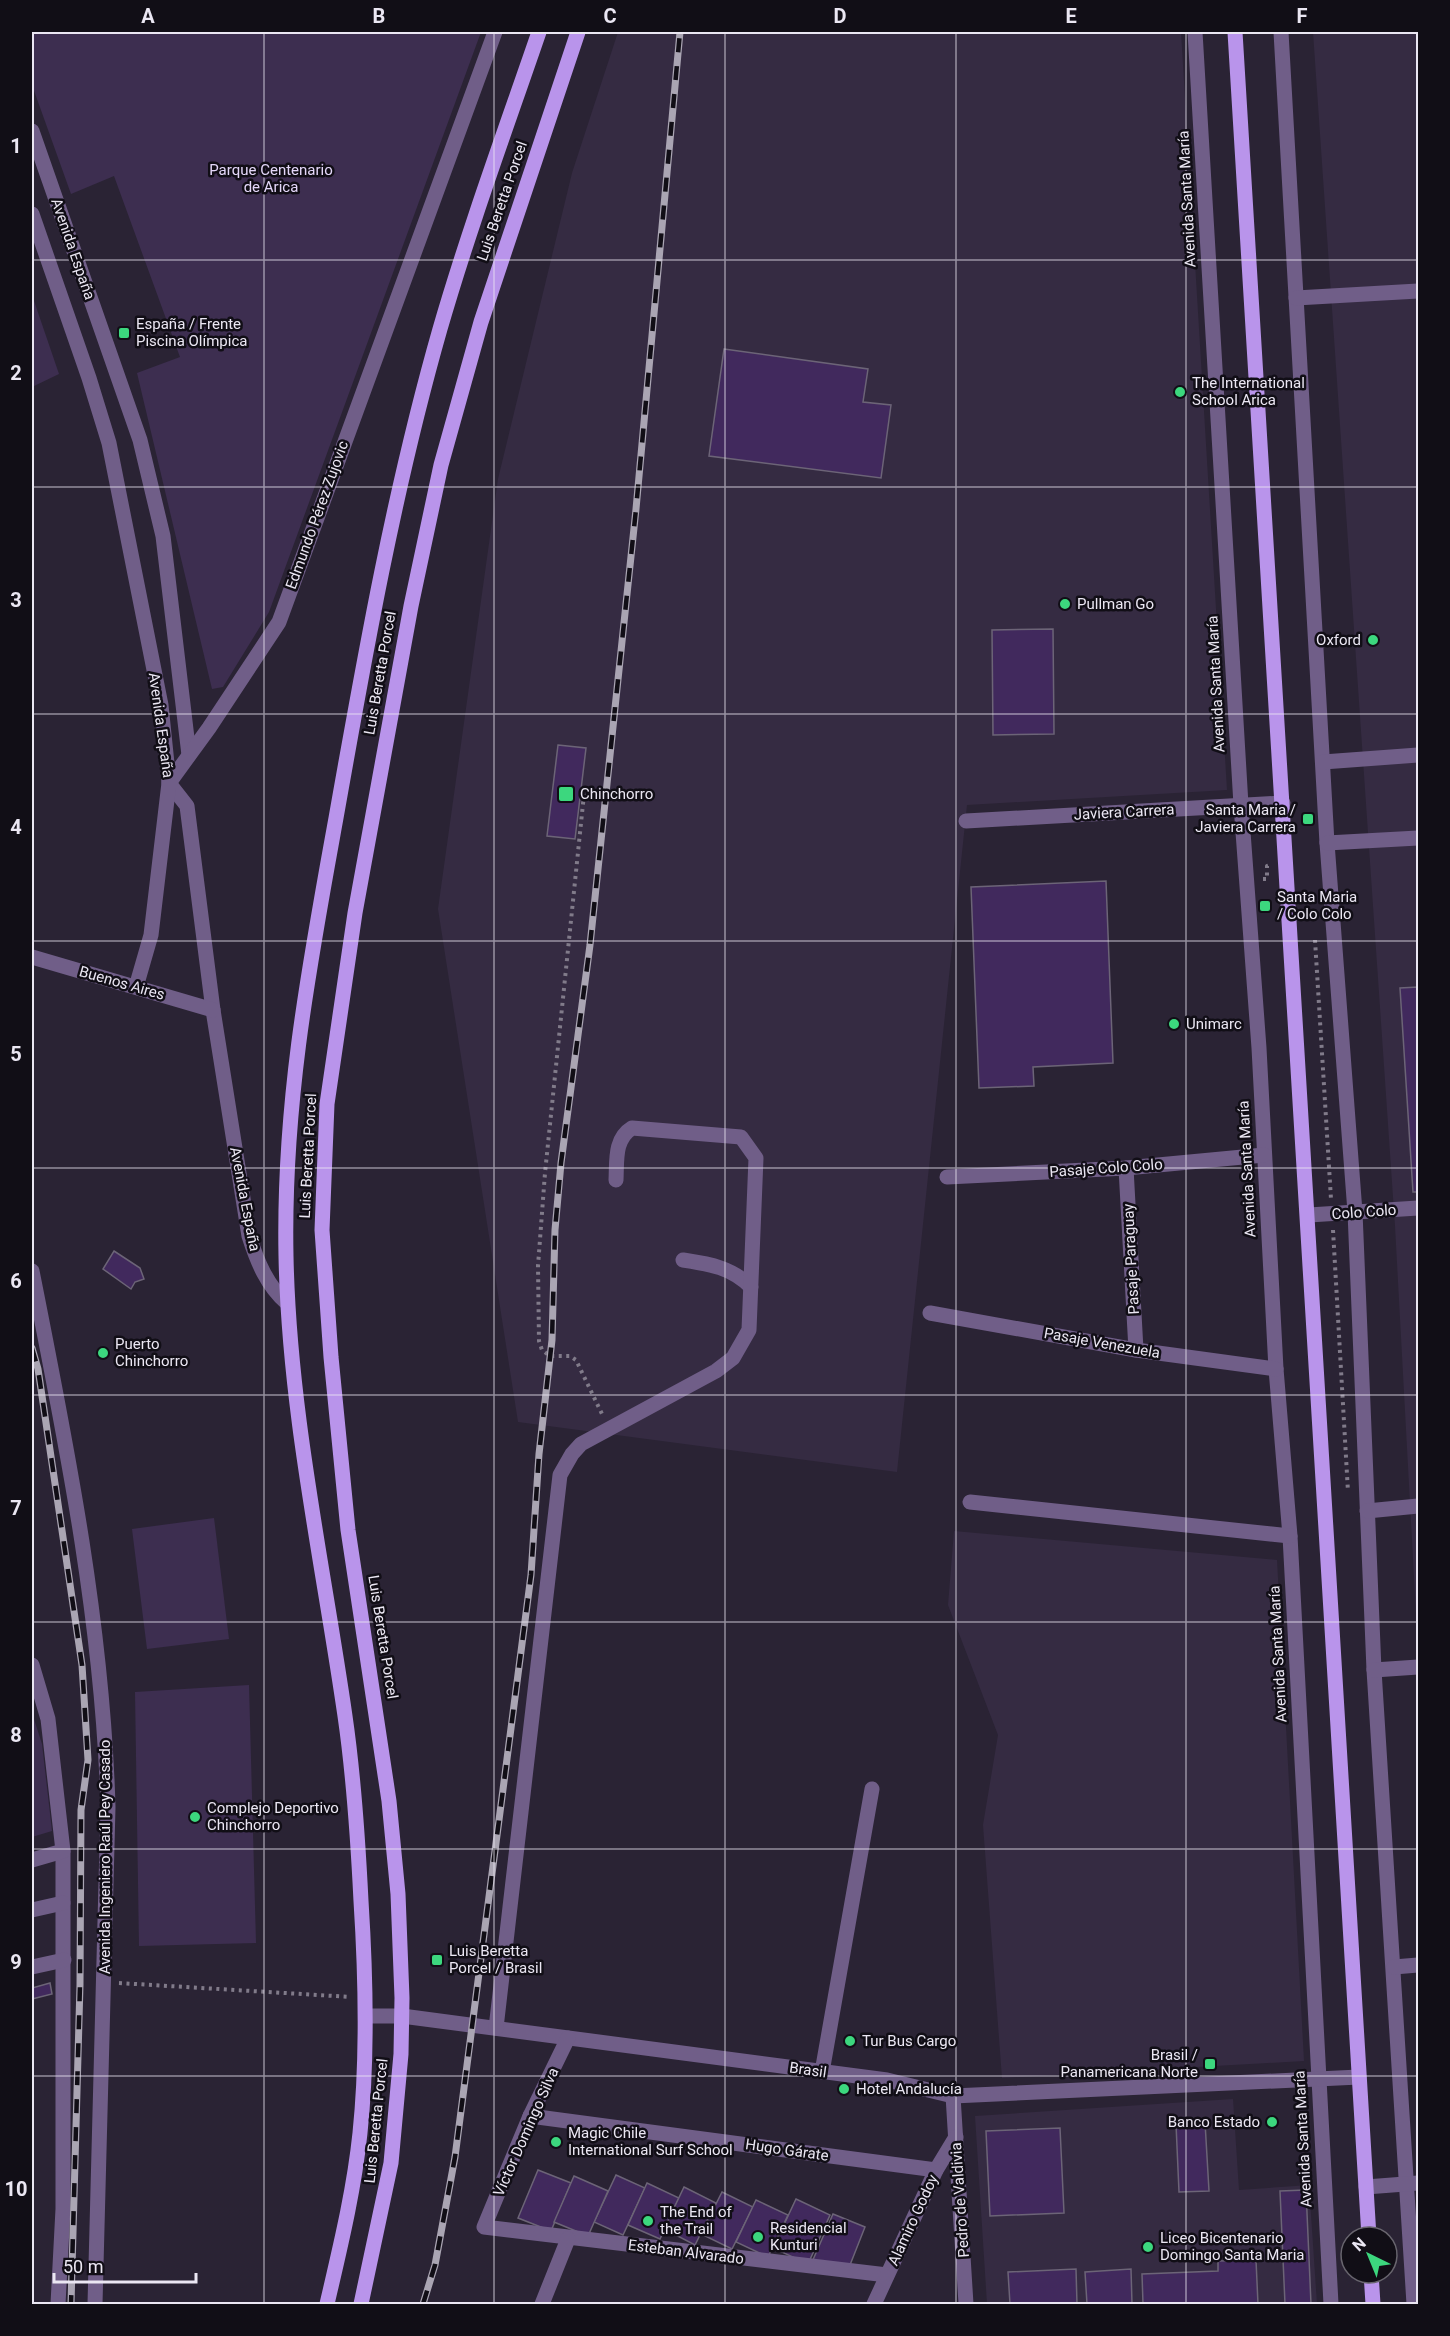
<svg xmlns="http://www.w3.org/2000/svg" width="1450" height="2336" font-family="Roboto,sans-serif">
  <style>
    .built { fill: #352b42 }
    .green { fill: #3d2e50 }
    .building { fill: #41295d; stroke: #6c6477; stroke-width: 1.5 }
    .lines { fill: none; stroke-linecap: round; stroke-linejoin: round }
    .path { stroke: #817b8a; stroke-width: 4; stroke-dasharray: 3 4.5; stroke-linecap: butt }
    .minor { stroke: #705e88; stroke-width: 15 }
    .major { stroke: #b994eb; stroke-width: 15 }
    .rail-casing { stroke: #aaa5b3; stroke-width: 7 }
    .rail { stroke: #110e16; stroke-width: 4.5; stroke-dasharray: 14; stroke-linecap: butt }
    .grid { fill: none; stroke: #ebe7f3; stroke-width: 1.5; stroke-opacity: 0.55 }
    .poi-dot { fill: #3cd77e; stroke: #110e16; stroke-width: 2 }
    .labels { text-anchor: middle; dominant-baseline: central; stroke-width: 5; stroke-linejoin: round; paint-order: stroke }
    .park-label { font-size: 15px; fill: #e4d7f9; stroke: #110e16 }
    .street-label { font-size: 15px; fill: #ebe7f3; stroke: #110e16 }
    .poi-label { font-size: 15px; fill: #ebe7f3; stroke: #110e16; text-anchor: start }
    .neatline { fill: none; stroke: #ebe7f3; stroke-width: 2 }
    .grid-label { font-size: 20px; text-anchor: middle; font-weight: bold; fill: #ebe7f3 }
  </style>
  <rect width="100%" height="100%" fill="#2a2334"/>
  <g class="built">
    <polygon points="618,32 1181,32 1227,790 967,805 897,1472 518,1422 438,909 498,479 572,173"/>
    <polygon points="1313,32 1418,32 1418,1651 1395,1226"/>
    <polygon points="954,1531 1277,1560 1304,2061 1002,2078 983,1825 998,1735 948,1605"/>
    <polygon points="1233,2099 1239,2190 1309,2185 1317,2304 987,2304 975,2116"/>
  </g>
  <g class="green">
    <polygon points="32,32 481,32 269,612 223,687 212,689 137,373 180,357 114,176 71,194 32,85"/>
    <polygon points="32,295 59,374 32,387"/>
    <polygon points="214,1518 229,1639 147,1649 132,1529"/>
    <polygon points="249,1685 256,1943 139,1946 135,1692"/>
    <polygon points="32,1713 42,1744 52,1831 32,1837"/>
  </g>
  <g class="building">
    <polygon points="724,349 868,369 863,402 891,405 881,478 709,456"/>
    <polygon points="1053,629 1054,734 993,735 992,630"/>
    <polygon points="558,745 586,748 575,839 547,836"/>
    <polygon points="1106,881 1113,1063 1033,1067 1034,1086 979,1088 971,887"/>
    <polygon points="1418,987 1418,1192 1413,1192 1400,988"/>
    <polygon points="114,1251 140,1268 144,1279 135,1282 131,1289 103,1269"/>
    <polygon points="50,1983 52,1994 32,1999 32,1988"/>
    <polygon points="1205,2122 1209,2191 1179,2192 1176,2124"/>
    <polygon points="1060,2128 1064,2213 990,2216 986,2131"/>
    <polygon points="538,2170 571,2183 551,2231 518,2218"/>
    <polygon points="616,2175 645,2188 623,2235 594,2222"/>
    <polygon points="574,2176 608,2191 588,2236 554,2222"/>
    <polygon points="647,2183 679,2198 660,2239 628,2225"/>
    <polygon points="684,2187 716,2203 695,2245 664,2229"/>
    <polygon points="1306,2190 1311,2304 1285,2304 1280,2191"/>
    <polygon points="722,2192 753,2207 732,2249 701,2234"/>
    <polygon points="796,2199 830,2215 808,2264 773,2248"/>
    <polygon points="756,2200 788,2215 768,2257 736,2242"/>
    <polygon points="833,2214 865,2227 850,2265 812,2262"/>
    <polygon points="1256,2260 1258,2304 1143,2304 1142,2274 1218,2271 1218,2261"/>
    <polygon points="1076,2269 1077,2304 1010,2304 1008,2272"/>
    <polygon points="1131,2269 1132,2304 1087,2304 1085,2272"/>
  </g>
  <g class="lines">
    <g class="path">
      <polyline points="584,794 545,1173 538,1266 539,1341 542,1350 550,1356 570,1356 576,1360 602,1414"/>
      <polyline points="1263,879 1267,879 1267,866 1271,865"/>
      <polyline points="1315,940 1331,1199"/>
      <polyline points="1333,1230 1348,1492"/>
      <polyline points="119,1983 351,1997"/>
    </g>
    <g class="minor">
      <polyline points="1195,32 1241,805 1259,1048 1276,1369 1290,1536 1331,2304"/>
      <polyline points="1281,32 1327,843 1355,1212 1374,1670 1414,2304"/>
      <polyline points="32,131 140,440 163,536 189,755"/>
      <path d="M32 214 89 378 109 443 161 705 169 783 187 806 213 1010 249 1236C257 1261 267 1286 287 1303"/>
      <polyline points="1296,298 1418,291"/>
      <polyline points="1323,762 1418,755"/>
      <polyline points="966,821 1283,803"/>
      <polyline points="1327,843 1418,838"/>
      <polyline points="32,957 213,1010"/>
      <polyline points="136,987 151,935 169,783 209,728 279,622 495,32"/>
      <polyline points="1126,1168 1136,1350"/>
      <polyline points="947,1177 1126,1168 1264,1155"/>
      <polyline points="1309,1215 1418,1208"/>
      <path d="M683 1260C709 1264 731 1267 751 1287"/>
      <path d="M32 1271C67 1447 103 1626 108 1807L95 2304"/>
      <polyline points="930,1313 1136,1350 1276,1369"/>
      <polyline points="970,1502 1290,1536"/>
      <polyline points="1367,1511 1418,1506"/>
      <polyline points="32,1665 48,1719 63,1851 63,2209 58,2304"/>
      <polyline points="1374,1670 1418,1667"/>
      <polyline points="32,1860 63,1851"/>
      <polyline points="32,1910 63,1903"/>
      <polyline points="32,1967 64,1960"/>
      <polyline points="1394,1967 1418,1965"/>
      <polyline points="366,2016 402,2016 887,2080 953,2096 1359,2077"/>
      <path d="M496 2028 560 1475 572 1454 581 1444 716 1371 733 1358 749 1330 756 1158 741 1137 632 1128C614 1139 617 1161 616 1180"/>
      <polyline points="568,2038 530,2116 484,2227 887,2275"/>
      <polyline points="822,2072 872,1789"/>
      <polyline points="953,2096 966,2304"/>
      <polyline points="530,2116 936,2170"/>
      <polyline points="1366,2187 1418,2183"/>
      <polyline points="542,2304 568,2239"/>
      <polyline points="874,2304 936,2170 956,2137"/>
    </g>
    <g class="major">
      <polyline points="1235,32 1369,2237"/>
      <polyline points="1371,2273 1373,2304"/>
      <path d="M327 2304C340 2248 354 2191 360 2133 368 2056 366 1979 361 1901 358 1840 354 1778 345 1716 323 1563 289 1411 286 1256 283 1103 309 967 336 818 365 654 394 490 440 329 469 229 505 131 539 32"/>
      <polyline points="361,2304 391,2163 401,2054 402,1998 398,1894 389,1801 348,1530 331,1357 322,1230 327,1104 355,913 411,606 441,465 481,322 578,32"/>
    </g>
    <g class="rail-casing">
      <g id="rail">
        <polyline points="32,1348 38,1369 82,1665 88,1760 81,1810 80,1985 71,2304"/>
        <polyline points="423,2304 435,2265 455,2157 531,1575 539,1454 552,1340 555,1230 561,1163 590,945 636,509 680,32"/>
      </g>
    </g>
    <use href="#rail" class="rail"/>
  </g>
  <path class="grid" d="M264 32V2304M494 32V2304M725 32V2304M956 32V2304M1186 32V2304M32 260H1418M32 487H1418M32 714H1418M32 941H1418M32 1168H1418M32 1395H1418M32 1622H1418M32 1849H1418M32 2076H1418"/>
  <g class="poi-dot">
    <rect x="118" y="327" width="12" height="12" rx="3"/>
    <circle cx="1180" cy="392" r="6"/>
    <circle cx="1065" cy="604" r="6"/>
    <circle cx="1373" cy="640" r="6"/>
    <rect x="558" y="786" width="16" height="16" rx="3"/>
    <rect x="1302" y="813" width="12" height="12" rx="3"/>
    <rect x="1259" y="900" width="12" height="12" rx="3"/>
    <circle cx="1174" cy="1024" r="6"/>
    <circle cx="103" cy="1353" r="6"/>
    <circle cx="195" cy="1817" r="6"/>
    <rect x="431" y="1954" width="12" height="12" rx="3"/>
    <circle cx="850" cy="2041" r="6"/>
    <rect x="1204" y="2058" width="12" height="12" rx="3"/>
    <circle cx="844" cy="2089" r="6"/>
    <circle cx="1272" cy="2122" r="6"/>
    <circle cx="556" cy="2142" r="6"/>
    <circle cx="648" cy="2221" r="6"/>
    <circle cx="758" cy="2237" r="6"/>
    <circle cx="1148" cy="2247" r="6"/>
  </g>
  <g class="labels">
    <g class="park-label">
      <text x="271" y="170">Parque Centenario<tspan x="271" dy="17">de Arica</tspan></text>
    </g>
    <g class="street-label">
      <text transform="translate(1187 199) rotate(-93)">Avenida Santa María</text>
      <text transform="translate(502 201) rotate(-71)">Luis Beretta Porcel</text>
      <text transform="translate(73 249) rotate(71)">Avenida España</text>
      <text transform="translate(317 515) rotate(-70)">Edmundo Pérez Zujovic</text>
      <text transform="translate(380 673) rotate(-80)">Luis Beretta Porcel</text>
      <text transform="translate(1216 684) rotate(-93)">Avenida Santa María</text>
      <text transform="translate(161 725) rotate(82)">Avenida España</text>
      <text transform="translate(1124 812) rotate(-3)">Javiera Carrera</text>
      <text transform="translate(122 983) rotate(16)">Buenos Aires</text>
      <text transform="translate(308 1156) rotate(-87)">Luis Beretta Porcel</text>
      <text transform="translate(1106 1168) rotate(-4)">Pasaje Colo Colo</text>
      <text transform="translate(1247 1169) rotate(-93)">Avenida Santa María</text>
      <text transform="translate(245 1199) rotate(79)">Avenida España</text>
      <text transform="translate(1364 1212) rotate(-4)">Colo Colo</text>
      <text transform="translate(1131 1259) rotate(-93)">Pasaje Paraguay</text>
      <text transform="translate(1102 1343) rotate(10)">Pasaje Venezuela</text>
      <text transform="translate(383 1637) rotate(81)">Luis Beretta Porcel</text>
      <text transform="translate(1278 1654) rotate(-93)">Avenida Santa María</text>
      <text transform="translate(105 1857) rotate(-90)">Avenida Ingeniero Raúl Pey Casado</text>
      <text transform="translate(808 2070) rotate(8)">Brasil</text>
      <text transform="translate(376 2121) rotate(-84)">Luis Beretta Porcel</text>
      <text transform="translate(526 2132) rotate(-66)">Víctor Domingo Silva</text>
      <text transform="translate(1303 2139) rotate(-93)">Avenida Santa María</text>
      <text transform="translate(787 2150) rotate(8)">Hugo Gárate</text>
      <text transform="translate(960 2200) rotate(-94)">Pedro de Valdivia</text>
      <text transform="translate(913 2220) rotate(-65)">Alamiro Godoy</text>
      <text transform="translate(686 2252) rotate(7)">Esteban Alvarado</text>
    </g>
    <g class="poi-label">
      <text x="136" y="324">España / Frente<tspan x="136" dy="17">Piscina Olímpica</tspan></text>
      <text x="1192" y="383">The International<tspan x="1192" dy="17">School Arica</tspan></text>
      <text x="1077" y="604">Pullman Go</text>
      <text x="1361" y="640" text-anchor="end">Oxford</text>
      <text x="580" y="794">Chinchorro</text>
      <text x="1296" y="810" text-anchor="end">Santa Maria /<tspan x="1296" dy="17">Javiera Carrera</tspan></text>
      <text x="1277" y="897">Santa Maria<tspan x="1277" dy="17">/ Colo Colo</tspan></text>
      <text x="1186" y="1024">Unimarc</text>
      <text x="115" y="1344">Puerto<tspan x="115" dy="17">Chinchorro</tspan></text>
      <text x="207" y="1808">Complejo Deportivo<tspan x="207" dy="17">Chinchorro</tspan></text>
      <text x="449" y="1951">Luis Beretta<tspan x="449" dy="17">Porcel / Brasil</tspan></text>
      <text x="862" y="2041">Tur Bus Cargo</text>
      <text x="1198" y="2055" text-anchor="end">Brasil /<tspan x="1198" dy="17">Panamericana Norte</tspan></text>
      <text x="856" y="2089">Hotel Andalucía</text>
      <text x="1260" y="2122" text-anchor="end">Banco Estado</text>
      <text x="568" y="2133">Magic Chile<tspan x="568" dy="17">International Surf School</tspan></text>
      <text x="660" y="2212">The End of<tspan x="660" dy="17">the Trail</tspan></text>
      <text x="770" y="2228">Residencial<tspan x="770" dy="17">Kunturi</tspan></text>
      <text x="1160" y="2238">Liceo Bicentenario<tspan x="1160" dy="17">Domingo Santa Maria</tspan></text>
    </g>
  </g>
  <rect width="1450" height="2336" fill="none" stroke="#110e16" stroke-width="66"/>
  <g transform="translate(1369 2255) rotate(317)"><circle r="28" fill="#110e16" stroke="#68656e" stroke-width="1.5"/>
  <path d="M0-4.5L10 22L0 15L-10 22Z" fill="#3cd77e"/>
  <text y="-9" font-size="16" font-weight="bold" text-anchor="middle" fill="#ebe7f3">N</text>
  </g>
  <path d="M54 2273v9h142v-9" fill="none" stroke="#ebe7f3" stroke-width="3"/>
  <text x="63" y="2273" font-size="18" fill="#ebe7f3" stroke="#110e16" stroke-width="4.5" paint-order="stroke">50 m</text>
  <rect x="33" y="33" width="1384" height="2270" class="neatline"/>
  <g class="grid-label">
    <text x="148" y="23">A</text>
    <text x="379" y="23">B</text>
    <text x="610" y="23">C</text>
    <text x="840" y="23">D</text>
    <text x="1071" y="23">E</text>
    <text x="1302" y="23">F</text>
    <text x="16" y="153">1</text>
    <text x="16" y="380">2</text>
    <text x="16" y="607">3</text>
    <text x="16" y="834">4</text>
    <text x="16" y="1061">5</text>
    <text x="16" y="1288">6</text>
    <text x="16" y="1515">7</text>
    <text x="16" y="1742">8</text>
    <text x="16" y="1969">9</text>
    <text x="16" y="2196">10</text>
  </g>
</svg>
